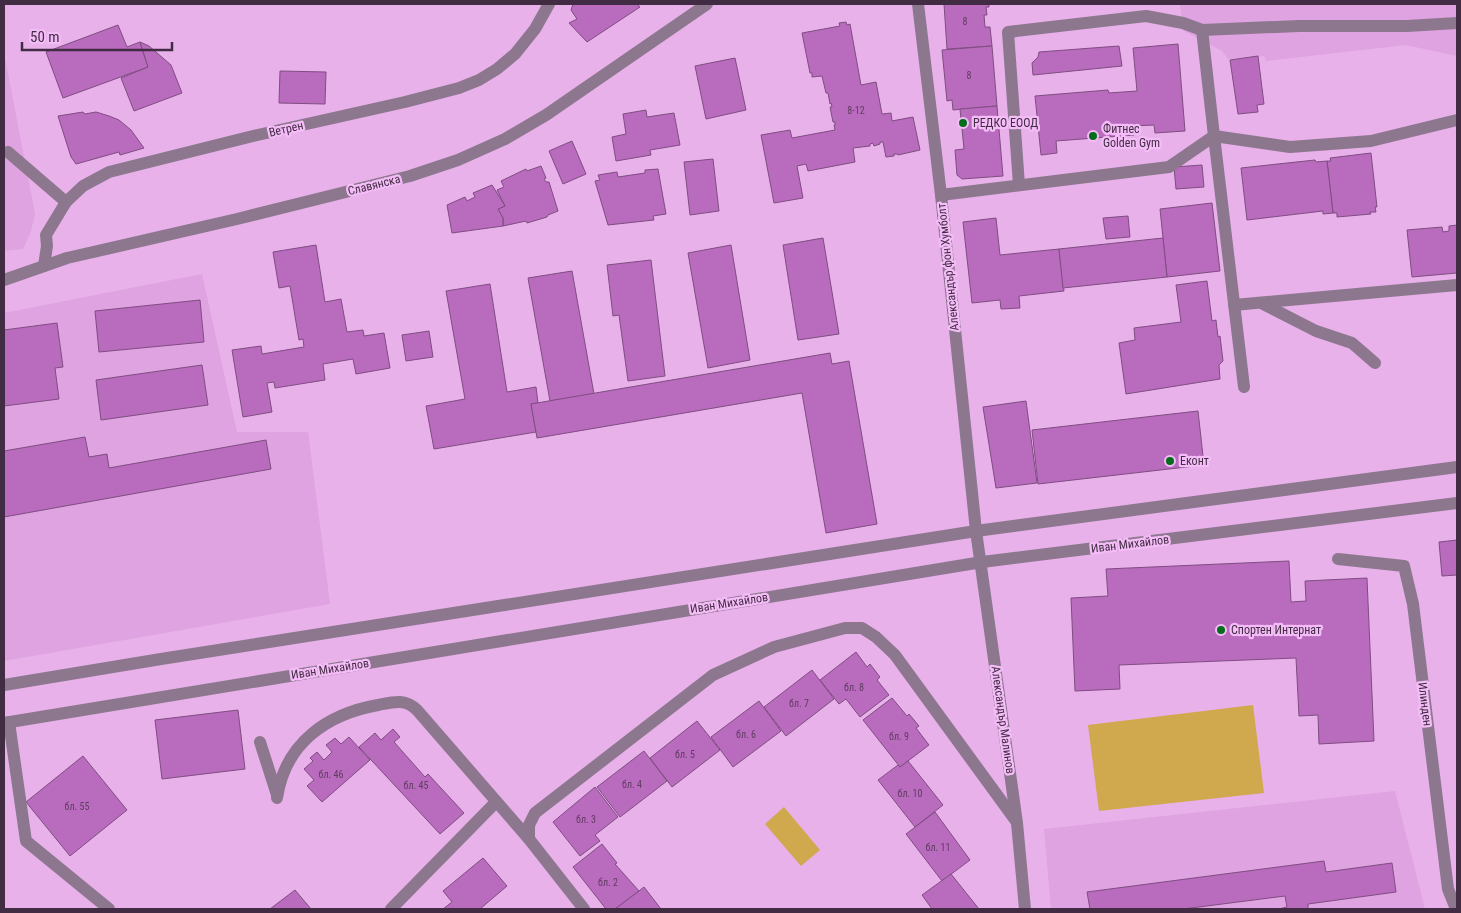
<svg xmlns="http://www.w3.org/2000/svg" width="1461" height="913" font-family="'Roboto Condensed',sans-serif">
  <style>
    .built { fill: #dea3e0 }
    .green { fill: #d0a84e }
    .building { fill: #b96bbd; stroke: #7f4d81 }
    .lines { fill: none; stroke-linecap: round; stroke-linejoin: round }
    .minor { stroke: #8d778e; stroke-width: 12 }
    .poi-dot { fill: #046d1c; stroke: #f5bdf8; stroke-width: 2 }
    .labels { text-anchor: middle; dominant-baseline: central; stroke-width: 4.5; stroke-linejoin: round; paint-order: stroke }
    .number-label { font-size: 10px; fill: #603c62 }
    .poi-label { font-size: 12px; fill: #422c43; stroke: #f5bdf8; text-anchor: start }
    .street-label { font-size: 12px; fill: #422c43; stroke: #f5bdf8 }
  </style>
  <rect width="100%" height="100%" fill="#e8b1ea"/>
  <g class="built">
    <polygon points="1180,4 1457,4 1457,56 1406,45 1266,61 1264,56 1228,59 1222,51 1184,31"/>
    <polygon points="4,53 35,214 31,231 23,249 4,251"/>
    <polygon points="202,274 237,432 308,432 330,604 4,661 4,313"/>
    <polygon points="1395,791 1425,909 1051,909 1044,829"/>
  </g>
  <g class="green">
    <polygon points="1253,705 1264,793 1099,811 1088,725"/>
    <polygon points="784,807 820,850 801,866 765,824"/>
  </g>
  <g class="building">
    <polygon points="573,4 637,4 640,7 587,42 569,23 577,19 571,10"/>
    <polygon points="944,4 989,4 989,7 986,7 987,15 984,15 985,27 990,27 992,46 947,49"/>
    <polygon points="846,22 847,25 850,24 861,85 876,82 882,114 891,113 892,121 913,117 920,150 898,155 897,154 894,154 894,156 886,157 883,142 880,142 880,144 874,146 873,143 870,144 870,146 853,148 855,162 808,171 806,164 797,166 803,198 774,203 761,135 790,130 792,138 835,130 834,125 835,125 835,122 833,122 830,107 832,107 831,103 830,104 828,93 826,93 822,76 812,77 812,73 810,73 802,33 840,26 839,23"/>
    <polygon points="118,25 127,47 140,42 148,67 63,98 46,52"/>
    <polygon points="140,42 149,46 171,65 182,93 134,111 121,78 148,67"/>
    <polygon points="1178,44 1185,131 1155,133 1154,125 1133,126 1134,135 1056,141 1057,153 1041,155 1035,96 1108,90 1109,93 1137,91 1133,48"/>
    <polygon points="992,46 997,106 953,110 952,100 947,101 942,50"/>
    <polygon points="1119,46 1122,66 1033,75 1032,63 1038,57 1039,52"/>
    <polygon points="1258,56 1264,104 1257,105 1258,112 1238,114 1230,60"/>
    <polygon points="735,58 746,110 706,119 695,66"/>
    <polygon points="280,71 326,72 325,104 279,103"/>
    <polygon points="997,106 1003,176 962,179 957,175 955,150 964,149 960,109"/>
    <polygon points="646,110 647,117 674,113 680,145 650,150 651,155 616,161 612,137 626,134 623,114"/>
    <polygon points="83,112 85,114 96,112 109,116 119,120 131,130 144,148 120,155 119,152 76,164 71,157 58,116"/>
    <polygon points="572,141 586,174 563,184 549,151"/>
    <polygon points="1371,153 1377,207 1375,207 1376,212 1370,212 1371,214 1337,217 1337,213 1333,213 1327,161 1331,161 1330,158"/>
    <polygon points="713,159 719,211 690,215 684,162"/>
    <polygon points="1315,160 1316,162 1327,161 1333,213 1323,214 1323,211 1247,220 1241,168"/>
    <polygon points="1202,165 1204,187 1176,189 1174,167"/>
    <polygon points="541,166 546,178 544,179 546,182 549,182 558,211 548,215 547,217 527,223 526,221 503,226 503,218 498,209 505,206 497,190 504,187 501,181 526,169 527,171"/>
    <polygon points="658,169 666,214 653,216 654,220 608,225 595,181 600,180 598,175 617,172 618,177 645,173 645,170"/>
    <polygon points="492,185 505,206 498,209 503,218 503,226 452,233 447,205 465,197 467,201 475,197 473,193"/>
    <polygon points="1212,203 1220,271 1167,277 1160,209"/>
    <polygon points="1128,216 1130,237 1106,239 1103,218"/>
    <polygon points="996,218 1000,255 1059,249 1064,291 1019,296 1020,308 1001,309 1000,300 972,303 963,222"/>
    <polygon points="1457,225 1457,273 1412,277 1407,230 1442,227 1443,232 1449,231 1449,226"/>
    <polygon points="823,238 839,334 798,340 783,245"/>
    <polygon points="1163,238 1167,277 1063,288 1059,249"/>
    <polygon points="316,245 325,302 341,299 347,332 363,330 364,336 384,333 390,368 356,374 353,359 323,364 325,380 275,388 274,382 267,383 272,412 243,417 232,350 261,346 262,354 304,347 303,339 299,340 290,286 279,288 273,252"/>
    <polygon points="731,245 750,360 708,368 688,253"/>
    <polygon points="651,260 665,376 628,381 619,315 613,316 607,265"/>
    <polygon points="572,271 594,394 550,401 528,278"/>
    <polygon points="1207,281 1212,321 1216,320 1218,337 1220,336 1223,361 1219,365 1220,379 1126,394 1119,343 1135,340 1134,328 1181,322 1176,285"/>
    <polygon points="490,284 507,392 536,387 538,403 531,404 536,432 434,449 426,406 465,399 446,291"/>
    <polygon points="200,300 204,342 99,352 95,311"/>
    <polygon points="57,323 63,367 55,368 59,399 4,406 4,330"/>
    <polygon points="429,331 433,357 406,361 402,335"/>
    <polygon points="830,353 832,364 849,361 877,524 826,533 802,393 537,438 531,404"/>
    <polygon points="202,365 208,405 101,420 96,380"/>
    <polygon points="1026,401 1037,483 996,488 983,407"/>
    <polygon points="1198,411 1204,465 1038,484 1032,430"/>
    <polygon points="85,437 89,457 107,454 109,468 266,440 271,469 4,517 4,451"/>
    <polygon points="1457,540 1457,575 1442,576 1439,542"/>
    <polygon points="1289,561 1291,602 1306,601 1305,581 1367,578 1374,741 1319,744 1318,715 1299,716 1296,658 1119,665 1120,689 1075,691 1071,598 1108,596 1106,569"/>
    <polygon points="856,652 867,667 870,664 880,677 877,680 889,695 860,717 846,699 839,704 820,680"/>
    <polygon points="812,670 834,699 786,736 764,707"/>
    <polygon points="892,698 907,716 909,714 919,726 916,728 929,745 900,767 863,720"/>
    <polygon points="759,701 781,731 733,767 711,737"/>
    <polygon points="238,710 245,769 162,779 155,720"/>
    <polygon points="697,721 720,750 672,787 650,758"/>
    <polygon points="393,729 400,737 394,742 425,777 428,774 464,813 440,834 359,747 375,733 381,740"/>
    <polygon points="349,737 370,760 322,802 307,786 314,780 304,769 313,761 310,758 317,752 324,760 332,752 326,745 335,738 341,744"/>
    <polygon points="644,751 667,781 620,817 597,787"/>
    <polygon points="83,756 127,810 70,856 26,802"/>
    <polygon points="908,761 943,805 915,827 878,780 898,765 900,767"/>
    <polygon points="595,787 618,817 595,835 600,841 580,856 553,822"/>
    <polygon points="935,812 970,860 942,881 906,834"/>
    <polygon points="602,844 617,863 615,864 639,891 615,909 606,909 573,867"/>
    <polygon points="483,858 507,886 480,909 443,909 452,902 443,891"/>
    <polygon points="1324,861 1326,872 1392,863 1396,892 1308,904 1308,909 1279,909 1287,907 1285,896 1183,909 1090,909 1087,892"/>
    <polygon points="951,874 979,909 932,909 922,895"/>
    <polygon points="644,887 661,909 615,909 639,891"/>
    <polygon points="295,890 311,909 270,909"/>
  </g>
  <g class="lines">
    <g class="minor">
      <polyline points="918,4 941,195 976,531 1017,823 1025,909"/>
      <polyline points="1202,30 1299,26 1407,26 1457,23"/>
      <polyline points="8,152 66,202"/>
      <polyline points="941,195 1169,167 1214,136 1202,30 1183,23 1146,16 1008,32 1019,185"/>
      <polyline points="44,266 47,246 46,235 66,202 83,186 109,172 253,136 405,102 459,88 479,80 497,69 515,54 535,29 549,4"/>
      <polyline points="4,280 67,258 237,219 410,176 458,160 505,139 546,115 707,4"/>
      <polyline points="1263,304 1316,331 1352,343 1375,363"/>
      <polyline points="1234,305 1457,285"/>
      <polyline points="1244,387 1214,136 1290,147 1371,141 1457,120"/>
      <polyline points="1338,559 1404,566 1413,604 1448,889 1456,909"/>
      <polyline points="4,685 161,659 976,531 1457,467"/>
      <polyline points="9,722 26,841 109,909"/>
      <polyline points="4,723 982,562 1457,503"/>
      <polyline points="260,742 277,795"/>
      <path d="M277 798C285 743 327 714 378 705 393 702 405 698 417 710L529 839"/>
      <polyline points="391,909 496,802"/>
      <polyline points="584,909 529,839 529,825 535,813 713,675 774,647 845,628 862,628 876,637 895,655 1016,821"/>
    </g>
  </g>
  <g class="poi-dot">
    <circle cx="963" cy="123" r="5"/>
    <circle cx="1093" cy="136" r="5"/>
    <circle cx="1170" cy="461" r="5"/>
    <circle cx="1221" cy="630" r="5"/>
  </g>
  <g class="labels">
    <g class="number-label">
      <text x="965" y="21">8</text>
      <text x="969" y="75">8</text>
      <text x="856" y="110">8-12</text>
      <text x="854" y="687">бл. 8</text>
      <text x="799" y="703">бл. 7</text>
      <text x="746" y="734">бл. 6</text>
      <text x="899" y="736">бл. 9</text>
      <text x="685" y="754">бл. 5</text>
      <text x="331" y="774">бл. 46</text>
      <text x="632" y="784">бл. 4</text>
      <text x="416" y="785">бл. 45</text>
      <text x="910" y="793">бл. 10</text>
      <text x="77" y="806">бл. 55</text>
      <text x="586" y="819">бл. 3</text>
      <text x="938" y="847">бл. 11</text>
      <text x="608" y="882">бл. 2</text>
    </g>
    <g class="poi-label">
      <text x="973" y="123">РЕДКО ЕООД</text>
      <text x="1103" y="129">Фитнес<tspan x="1103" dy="14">Golden Gym</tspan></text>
      <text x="1180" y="461">Еконт</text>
      <text x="1231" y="630">Спортен Интернат</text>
    </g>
    <g class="street-label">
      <text transform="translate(286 129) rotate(-13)">Ветрен</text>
      <text transform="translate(374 185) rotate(-14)">Славянска</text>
      <text transform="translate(948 267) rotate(-96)">Александър фон Хумболт</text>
      <text transform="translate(1130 544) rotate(-7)">Иван Михайлов</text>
      <text transform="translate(729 603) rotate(-9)">Иван Михайлов</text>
      <text transform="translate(330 669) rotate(-9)">Иван Михайлов</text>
      <text transform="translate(1425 704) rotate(83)">Илинден</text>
      <text transform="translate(1003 720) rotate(82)">Александър Малинов</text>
    </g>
  </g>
  <rect width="1461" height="913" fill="none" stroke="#422c43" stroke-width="10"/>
  <path d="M22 42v8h150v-8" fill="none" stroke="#422c43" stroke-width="2.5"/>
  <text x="30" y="42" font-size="15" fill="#422c43" stroke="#f5bdf8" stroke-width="4" paint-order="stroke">50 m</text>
</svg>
